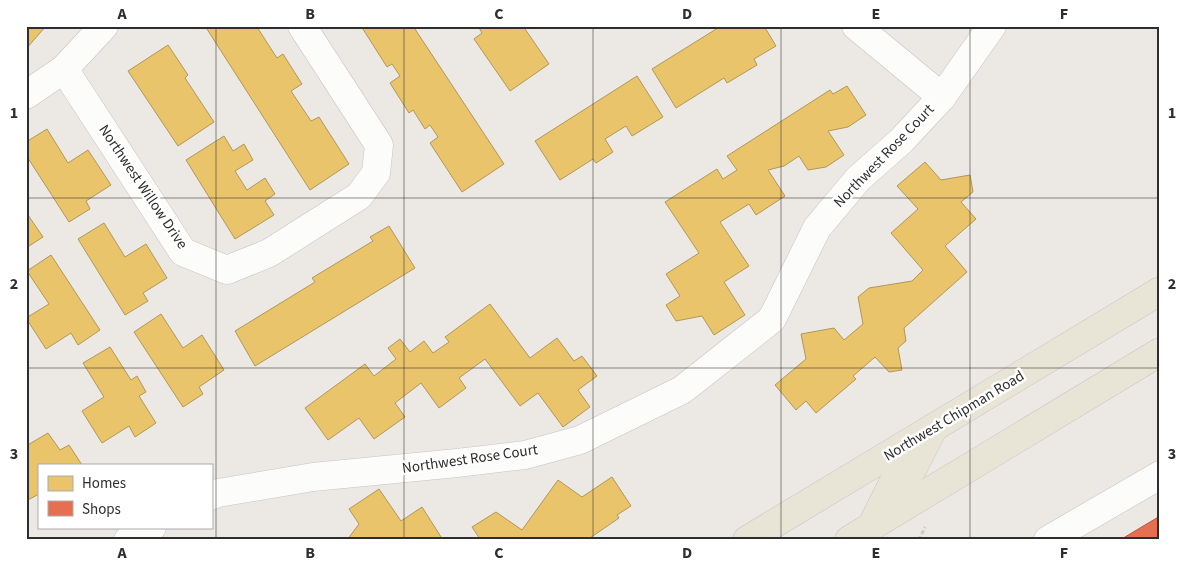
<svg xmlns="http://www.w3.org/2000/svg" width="1186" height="566" font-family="'Source Sans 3',sans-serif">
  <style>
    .homes { fill: #e9c46a; stroke: #b19758 }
    .shops { fill: #e76f51; stroke: #b05c46 }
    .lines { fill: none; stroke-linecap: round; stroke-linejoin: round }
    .minor-casing { stroke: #c5c4c5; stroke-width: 29 }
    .major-casing { stroke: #c6c5c4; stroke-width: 29 }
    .path { stroke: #c9c9c8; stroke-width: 3; stroke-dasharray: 4 2.5; stroke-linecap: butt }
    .minor { stroke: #fcfcfb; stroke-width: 28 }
    .major { stroke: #e8e4d6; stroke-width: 28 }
    .grid { fill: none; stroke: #2e2e2e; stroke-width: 1; stroke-opacity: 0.55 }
    .labels { text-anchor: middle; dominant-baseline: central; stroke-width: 5; stroke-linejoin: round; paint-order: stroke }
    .street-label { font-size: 15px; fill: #2e2e2e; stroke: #fff }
    .neatline { fill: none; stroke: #2e2e2e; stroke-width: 2 }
    .grid-label { font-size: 16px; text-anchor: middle; font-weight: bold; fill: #2e2e2e }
  </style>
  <rect width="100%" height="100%" fill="#ece8e4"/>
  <g class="homes">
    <polygon points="26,26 46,26 26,49"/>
    <polygon points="205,26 259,26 257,27 277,58 283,54 302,84 291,91 311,121 319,117 349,164 310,190"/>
    <polygon points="361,26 413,26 504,164 462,192 430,143 438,137 430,125 425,129 413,110 409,113 390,83 400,76 392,64 387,67"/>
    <polygon points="478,26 523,26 549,64 510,91 474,39 482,33"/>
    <polygon points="721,26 764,26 776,46 754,59 757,65 727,83 724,78 676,108 652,69"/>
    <polygon points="168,45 188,75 185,78 214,122 178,146 128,71"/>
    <polygon points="637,76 663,117 632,136 626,126 605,139 613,152 596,163 593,159 560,180 535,141"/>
    <polygon points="847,86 866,115 848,127 828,131 844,155 826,167 808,170 799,156 784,166 768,170 785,196 756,215 749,204 720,222 749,266 724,282 745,315 714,335 702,316 676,321 666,305 680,296 666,274 699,253 665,202 717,169 723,179 737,170 727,156 830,90 833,94"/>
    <polygon points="47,129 68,163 88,150 111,185 86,201 90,209 69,222 26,155 26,142"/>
    <polygon points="224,136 233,151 244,144 253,160 235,171 247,190 265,178 275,194 265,201 274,215 235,239 186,160"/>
    <polygon points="925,162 941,180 970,175 973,192 961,202 976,219 945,246 967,272 904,328 906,341 898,348 902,370 889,372 875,357 853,376 856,379 816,413 806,401 796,410 775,385 806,359 801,334 834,328 844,340 863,324 858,297 869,288 912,281 923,270 891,233 918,209 897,186"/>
    <polygon points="26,212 43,237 26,248"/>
    <polygon points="104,223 125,257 146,244 167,278 143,293 148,301 125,315 78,239"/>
    <polygon points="389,226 415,268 255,366 235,331 315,282 312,278 373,241 370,237"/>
    <polygon points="51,255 100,330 78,345 71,333 46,349 26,318 49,304 27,271"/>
    <polygon points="490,304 530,358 557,338 574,361 582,356 597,376 578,390 590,407 563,427 538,393 520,406 485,359 459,378 466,388 439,408 421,383 395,403 405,417 374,439 359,418 328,440 305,408 365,364 374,376 396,359 388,348 400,339 410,352 424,341 433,353 449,342 445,337"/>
    <polygon points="161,314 183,348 202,335 224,370 199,387 203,394 183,407 134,332"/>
    <polygon points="110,347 131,380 137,376 146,392 139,396 156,423 135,437 129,426 102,443 82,411 104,397 83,363"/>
    <polygon points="48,433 60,450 69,445 82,465 39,465 39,494 26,501 26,446"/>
    <polygon points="612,477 631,506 617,515 619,518 587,540 479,540 480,539 472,527 496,512 522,530 558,480 582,497"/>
    <polygon points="379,489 401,521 422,507 443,540 347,540 359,524 349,509"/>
  </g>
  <polygon class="shops" points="1160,516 1160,540 1120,540"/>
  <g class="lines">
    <g class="minor-casing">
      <g id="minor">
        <polyline points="856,26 942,97"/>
        <polyline points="64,69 183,252 227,270 269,253 359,196 376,173 379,145 302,26"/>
        <polyline points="26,95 64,69 104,26"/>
        <polyline points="211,496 218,493 313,477 457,463 525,455 580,440 682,390 772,319 817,228 858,179 901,141 942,97 992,26"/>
        <polyline points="128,540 152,527"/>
        <polyline points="1048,540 1160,475"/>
      </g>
    </g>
    <g class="major-casing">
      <g id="major">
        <polyline points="871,527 893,483 912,470 934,427"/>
        <polyline points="747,540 1160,291"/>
        <polyline points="849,540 1160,352"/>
      </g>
    </g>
    <polyline class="path" points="919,540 925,527"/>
    <use href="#minor" class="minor"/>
    <use href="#major" class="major"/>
  </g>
  <path class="grid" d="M216 26V540M404 26V540M593 26V540M781 26V540M970 26V540M26 198H1160M26 368H1160"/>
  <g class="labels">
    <g class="street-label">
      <text transform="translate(884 156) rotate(-46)">Northwest Rose Court</text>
      <text transform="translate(143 187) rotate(56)">Northwest Willow Drive</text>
      <text transform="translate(954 416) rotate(-31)">Northwest Chipman Road</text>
      <text transform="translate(470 459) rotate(-8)">Northwest Rose Court</text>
    </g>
  </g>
  <rect width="1186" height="566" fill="none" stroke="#ffffff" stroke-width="55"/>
  <rect x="38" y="464" width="175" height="65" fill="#ffffff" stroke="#ababab"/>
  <rect x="48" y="476" width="25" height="15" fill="#e9c46a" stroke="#ababab"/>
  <text x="82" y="488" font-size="15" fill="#2e2e2e">Homes</text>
  <rect x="48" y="501" width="25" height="15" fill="#e76f51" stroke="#ababab"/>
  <text x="82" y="514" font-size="15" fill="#2e2e2e">Shops</text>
  <rect x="28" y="28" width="1130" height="510" class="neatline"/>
  <g class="grid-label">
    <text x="122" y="19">A</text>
    <text x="310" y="19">B</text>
    <text x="499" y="19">C</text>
    <text x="687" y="19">D</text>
    <text x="876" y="19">E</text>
    <text x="1064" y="19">F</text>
    <text x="14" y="118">1</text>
    <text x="1172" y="118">1</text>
    <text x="14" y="289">2</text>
    <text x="1172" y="289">2</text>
    <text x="14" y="459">3</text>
    <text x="1172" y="459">3</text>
    <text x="122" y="558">A</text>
    <text x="310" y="558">B</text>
    <text x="499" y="558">C</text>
    <text x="687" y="558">D</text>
    <text x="876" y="558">E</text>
    <text x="1064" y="558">F</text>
  </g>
</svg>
